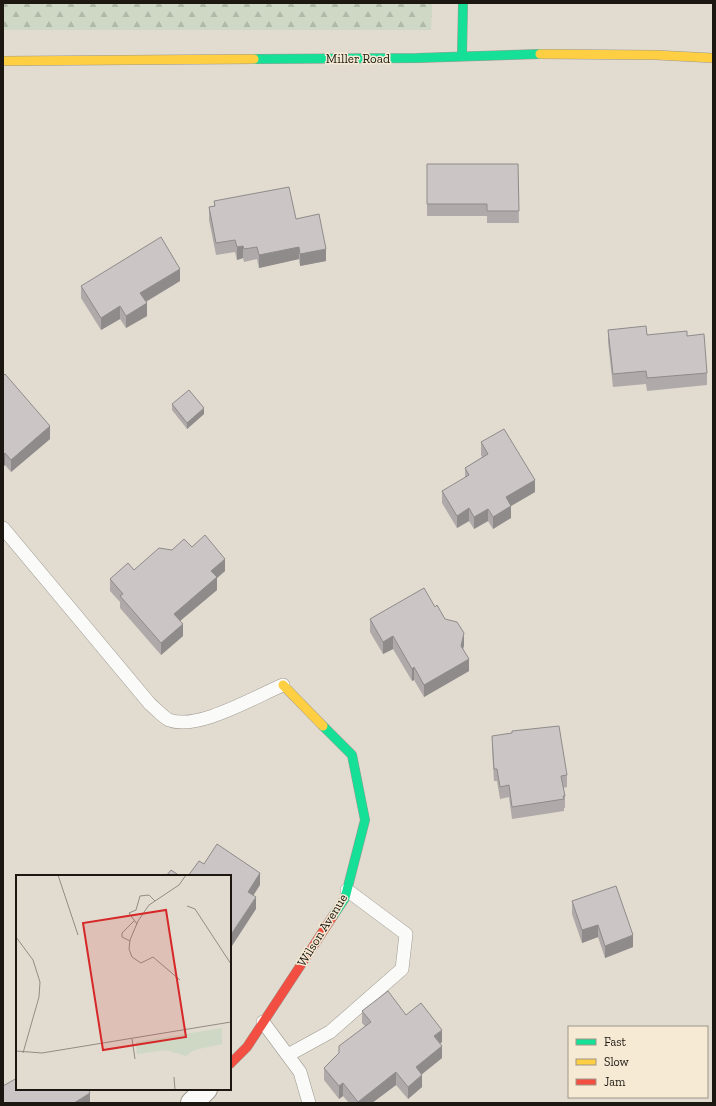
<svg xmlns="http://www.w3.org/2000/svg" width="716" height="1106" font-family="'Zilla Slab',serif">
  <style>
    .forest { fill: url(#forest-firs) }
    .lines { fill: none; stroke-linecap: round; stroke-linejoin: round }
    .lane-casing { stroke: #9e9990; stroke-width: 14 }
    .street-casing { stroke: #9e9990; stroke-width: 24 }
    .fast-casing { stroke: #9e9990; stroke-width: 10 }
    .slow-casing { stroke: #9e9990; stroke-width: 10 }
    .jam-casing { stroke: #9e9990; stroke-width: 10 }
    .lane { stroke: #fafaf8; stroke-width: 13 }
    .street { stroke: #fafaf8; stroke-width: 22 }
    .fast { stroke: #16e098; stroke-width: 9 }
    .slow { stroke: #ffcf43; stroke-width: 9 }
    .jam { stroke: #f24e42; stroke-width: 9 }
    .wall { fill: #afaaa9 }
    .shaded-wall { fill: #8e8b8a }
    .building { fill: #cbc6c5; stroke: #8e8b8a }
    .labels { text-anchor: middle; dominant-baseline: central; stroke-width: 3; stroke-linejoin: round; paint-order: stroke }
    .street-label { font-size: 13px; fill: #1c1811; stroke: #f6ead5 }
    .inset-road { fill: none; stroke: #928d84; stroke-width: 1 }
    .view { fill: #d62828; fill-opacity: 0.15; stroke: #d62828; stroke-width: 2 }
    .inset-edge { fill: none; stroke: #1c1811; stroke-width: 2 }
  </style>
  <defs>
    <pattern id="forest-firs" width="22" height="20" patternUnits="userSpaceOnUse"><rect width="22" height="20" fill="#ced8c4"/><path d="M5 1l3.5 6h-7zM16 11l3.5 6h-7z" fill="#b0b9a7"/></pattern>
  </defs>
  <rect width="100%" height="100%" fill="#e1dbd0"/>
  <polygon class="forest" points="3,3 432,3 431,30 3,30"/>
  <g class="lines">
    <g class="lane-casing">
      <g id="lane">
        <path d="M3 528 150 704C156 709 163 717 169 720 198 731 256 696 283 685"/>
        <polyline points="263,1022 300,1072 309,1103"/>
        <polyline points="288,1055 330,1032 402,969 406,934 347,890"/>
      </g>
    </g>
    <g class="street-casing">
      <polyline id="street" points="192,1103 206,1089"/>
    </g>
    <g class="fast-casing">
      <g id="fast">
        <polyline points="462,56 463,3"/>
        <polyline points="254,59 417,58 540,54"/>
        <polyline points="323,726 352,755 365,820 345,898 333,916"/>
      </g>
    </g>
    <g class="slow-casing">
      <g id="slow">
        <polyline points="540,54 656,55 713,58"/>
        <polyline points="3,61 254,59"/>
        <polyline points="283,685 323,726"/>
      </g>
    </g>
    <g class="jam-casing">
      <polyline id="jam" points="230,1064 247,1047 333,916"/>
    </g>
    <use href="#lane" class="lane"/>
    <use href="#street" class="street"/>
    <use href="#fast" class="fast"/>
    <use href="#slow" class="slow"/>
    <use href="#jam" class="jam"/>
  </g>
  <g class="wall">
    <polygon points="427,164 518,164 519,223 487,223 487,216 427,216"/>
    <polygon points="214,201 296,219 326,261 300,266 299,259 259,268 257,259 244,262 243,258 237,260 235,252 216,255 209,220 209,207 214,206"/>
    <polygon points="180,281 146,302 147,316 126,328 120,319 101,330 81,298 81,286"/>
    <polygon points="608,330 647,335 687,336 707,373 707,385 647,391 646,384 613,387 608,342"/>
    <polygon points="3,376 50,439 11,472 5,465 3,467"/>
    <polygon points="172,404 204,414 187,429 172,410"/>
    <polygon points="481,442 535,492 511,506 511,518 493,529 488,521 474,529 469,521 457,528 442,503 442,491 465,478 465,468 482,457 481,455"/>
    <polygon points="192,547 225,571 217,578 217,590 180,621 183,636 161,655 120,608 120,602 110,591 110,579 134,570 172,550"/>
    <polygon points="435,607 445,619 464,645 463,649 469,671 424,697 414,680 412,681 393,649 383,654 370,632 370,619"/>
    <polygon points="492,736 567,775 567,787 563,788 565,796 565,808 564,808 564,811 512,819 509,797 500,799 497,781 494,781 492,748"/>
    <polygon points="572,901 633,947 605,958 598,937 582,943 572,914"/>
    <polygon points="362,1011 406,1015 442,1042 440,1043 442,1058 422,1074 422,1087 408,1099 396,1085 372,1103 349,1103 343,1096 339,1099 324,1080 324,1068 365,1026 362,1023"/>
  </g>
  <g class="shaded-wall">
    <polygon points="243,246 243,258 237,260 237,247"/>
    <polygon points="299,247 299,259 259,268 259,255"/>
    <polygon points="326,249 326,261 300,266 300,254"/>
    <polygon points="180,269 180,281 140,305 140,293"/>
    <polygon points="147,303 147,316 126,328 126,316"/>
    <polygon points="120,306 120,319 101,330 101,318"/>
    <polygon points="204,408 204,414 187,429 187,423"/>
    <polygon points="50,426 50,439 11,472 11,460"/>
    <polygon points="5,453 5,465 3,467 3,455"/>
    <polygon points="535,480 535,492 506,509 506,497"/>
    <polygon points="511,506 511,518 493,529 493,517"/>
    <polygon points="469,508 469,521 457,528 457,516"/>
    <polygon points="488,509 488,521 474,529 474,517"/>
    <polygon points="225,559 225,571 217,578 217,590 174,626 174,614 211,571"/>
    <polygon points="183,624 183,636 161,655 161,643"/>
    <polygon points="464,633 464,645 461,658 461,646"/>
    <polygon points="393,636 393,649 383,654 383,642"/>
    <polygon points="469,659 469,671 424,697 424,685"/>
    <polygon points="414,667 414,680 412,681 412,669"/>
    <polygon points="260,873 260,885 248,904 248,892"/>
    <polygon points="256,897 256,909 230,949 230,936"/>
    <polygon points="598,925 598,937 582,943 582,930"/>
    <polygon points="633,935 633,947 605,958 605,946"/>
    <polygon points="442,1030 442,1042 434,1048 434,1036"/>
    <polygon points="442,1046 442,1058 416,1079 416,1067"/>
    <polygon points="396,1072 396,1085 372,1103 358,1103 358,1102"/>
    <polygon points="422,1075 422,1087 408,1099 408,1087"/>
    <polygon points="343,1083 343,1096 339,1099 339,1086"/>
    <polygon points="90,1093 90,1103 74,1103"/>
  </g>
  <g class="building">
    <polygon points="427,164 518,164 519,211 487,211 487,204 427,204"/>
    <polygon points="289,187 296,219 319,214 326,249 300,254 299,247 259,255 257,247 244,249 243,246 237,247 235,240 216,243 209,207 215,206 214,201"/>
    <polygon points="161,237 180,269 140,293 147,303 126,316 120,306 101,318 81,286"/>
    <polygon points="646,326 647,335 687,331 687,336 704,334 707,373 647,378 646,371 613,374 608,330"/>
    <polygon points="5,374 50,426 11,460 5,453 3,455 3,376"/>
    <polygon points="189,390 204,408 187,423 172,404"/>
    <polygon points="504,429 535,480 506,497 511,506 493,517 488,509 474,517 469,508 457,516 442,491 469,475 465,468 488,454 481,442"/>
    <polygon points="205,535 225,559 211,571 217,577 174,614 183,624 161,643 120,596 123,594 110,579 128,563 134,570 159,548 172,550 184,539 192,547"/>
    <polygon points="424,588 435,607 437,605 445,619 457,622 464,633 461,646 469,659 424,685 414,667 412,669 393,636 383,642 370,619"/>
    <polygon points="559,726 567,775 561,776 565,796 563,796 564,799 512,807 509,785 500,787 497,769 494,769 492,736 512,733 512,731"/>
    <polygon points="217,844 260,873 248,892 256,897 230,936 230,876 188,876 199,861 204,864"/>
    <polygon points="171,870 180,876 166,876"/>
    <polygon points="616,886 633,935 605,946 598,925 582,930 572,901"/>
    <polygon points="388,991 406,1015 421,1003 442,1030 434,1036 442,1046 416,1067 422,1075 408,1087 396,1072 358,1102 343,1083 339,1086 324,1068 339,1053 339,1046 371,1022 362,1011"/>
    <polygon points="17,1078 17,1089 88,1089 90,1093 74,1103 3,1103 3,1086"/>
  </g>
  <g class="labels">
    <g class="street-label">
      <text x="358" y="58">Miller Road</text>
      <text transform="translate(322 930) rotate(-58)">Wilson Avenue</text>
    </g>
  </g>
  <g transform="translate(16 875)">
    <rect width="215" height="215" fill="#e1dbd0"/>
    <path d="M206 153V169L178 175 170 181 150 175 121 179 120 167Z" fill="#ced8c4"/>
    <path class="inset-road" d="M42 0 62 60M171 31 179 34 215 89M121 49 113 38 120 35 124 21 133 20 139 26M0 62 17 85 24 107 23 122 7 178M114 66 106 62V58L118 46M164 105 137 82 125 88 116 82 113 74 114 65 122 46 133 30 163 10 170 0M116 164 119 184M0 176 26 178 215 147M158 202 159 215"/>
    <path class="view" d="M150 35 170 162 87 175 67 48Z"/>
    <rect width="215" height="215" class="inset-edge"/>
  </g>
  <rect width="716" height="1106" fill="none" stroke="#1c1811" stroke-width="8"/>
  <rect x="568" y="1026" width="140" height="72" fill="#f6ead5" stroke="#9f9687"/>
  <rect x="576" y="1039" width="20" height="6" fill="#16e098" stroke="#9f9687"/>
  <text x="604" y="1046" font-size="12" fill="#1c1811">Fast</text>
  <rect x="576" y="1059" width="20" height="6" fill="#ffcf43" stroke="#9f9687"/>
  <text x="604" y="1066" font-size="12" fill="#1c1811">Slow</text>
  <rect x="576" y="1079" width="20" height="6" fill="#f24e42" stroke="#9f9687"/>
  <text x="604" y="1086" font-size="12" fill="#1c1811">Jam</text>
</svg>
